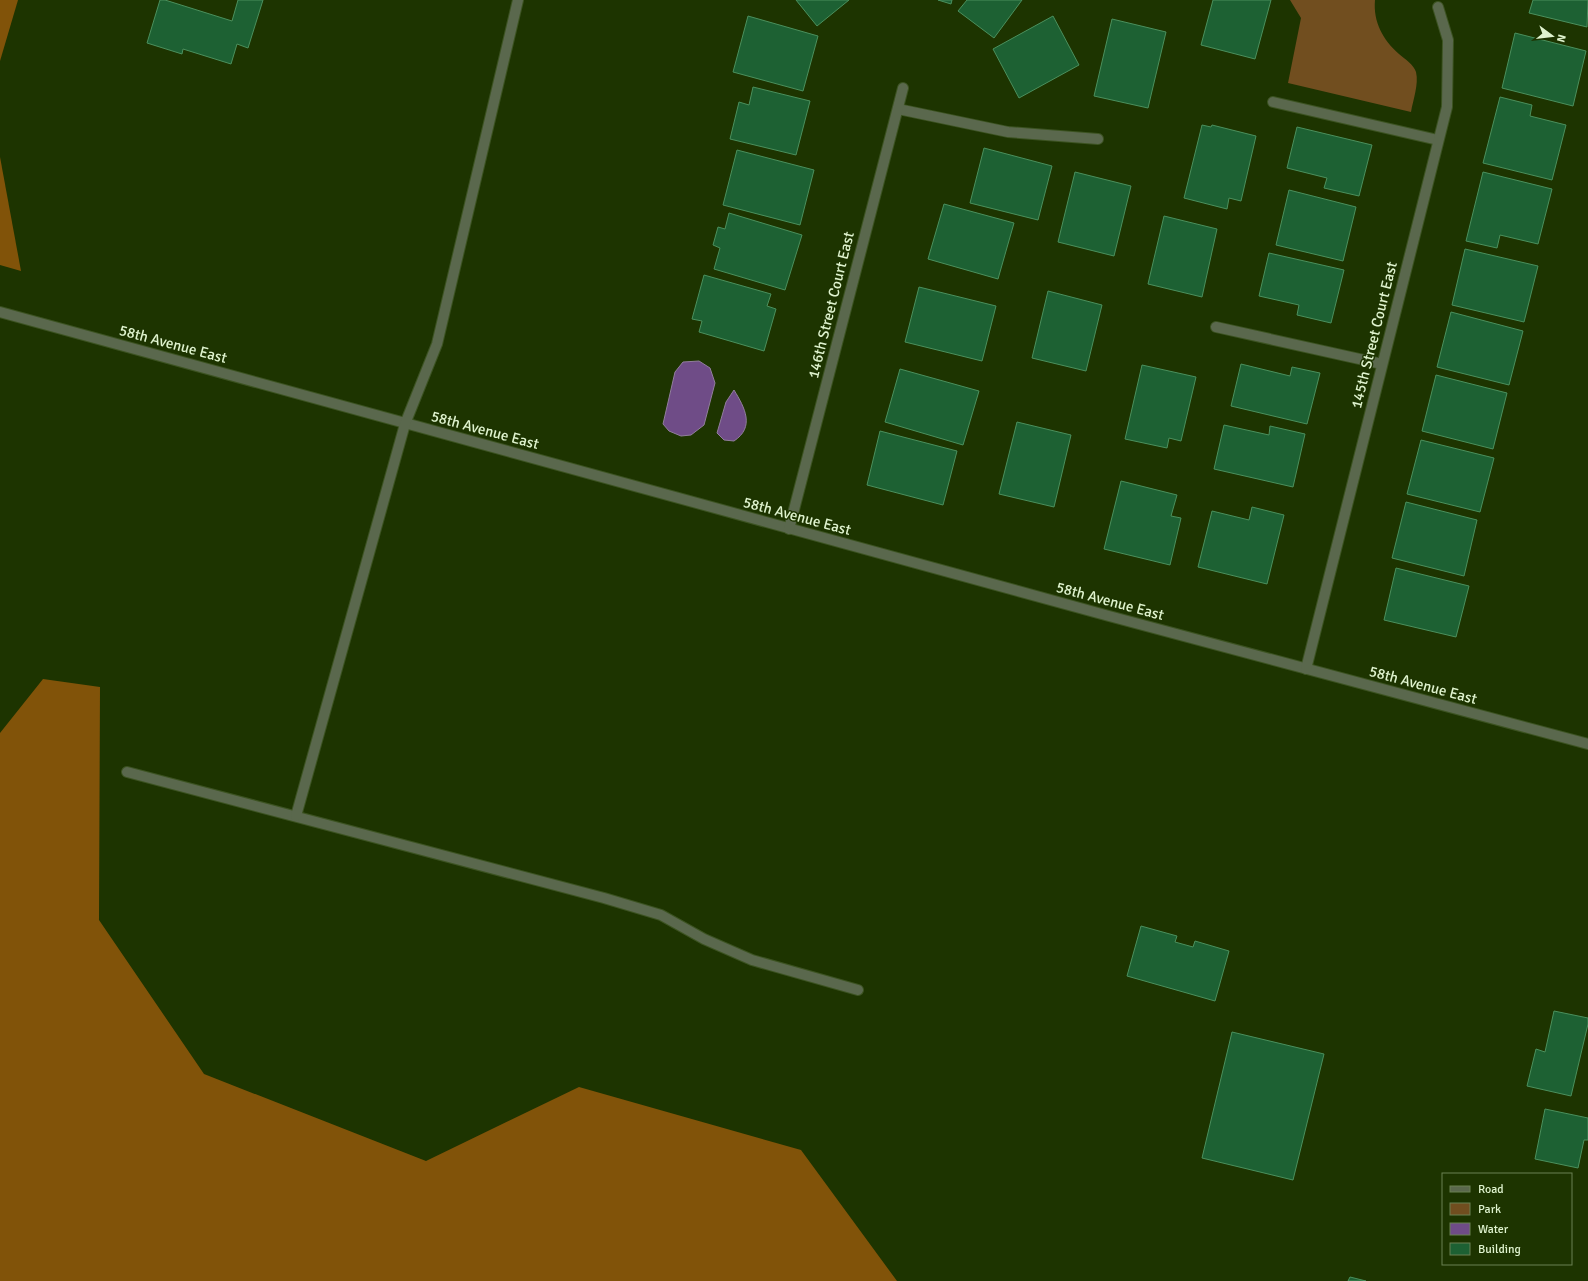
<svg xmlns="http://www.w3.org/2000/svg" width="1588" height="1281" font-family="Signika,sans-serif">
  <style>
    .green { fill: #714e1f }
    .forest { fill: #815309 }
    .water { fill: #6f4c87; stroke: #917e9c }
    .building { fill: #1d6133; stroke: #4b905d }
    .lines { fill: none; stroke-linecap: round; stroke-linejoin: round }
    .minor-casing { stroke: #3c5321; stroke-width: 12 }
    .minor { stroke: #5a684d; stroke-width: 10 }
    .labels { text-anchor: middle; dominant-baseline: central; stroke-width: 3; stroke-linejoin: round; paint-order: stroke }
    .street-label { font-size: 15px; fill: #dff3ce; stroke: #1d3400 }
  </style>
  <rect width="100%" height="100%" fill="#1d3400"/>
  <path class="green" d="M1290 0H1375C1373 22 1383 40 1399 54 1405 59 1414 65 1416 72 1419 84 1413 100 1411 112L1288 83 1301 18Z"/>
  <g class="forest">
    <polygon points="0,0 18,0 0,61"/>
    <polygon points="0,157 21,271 0,265"/>
    <polygon points="43,679 100,687 99,920 204,1074 426,1161 579,1087 801,1150 897,1281 0,1281 0,733"/>
  </g>
  <g class="water">
    <polygon points="699,361 710,368 715,383 704,425 691,435 681,436 669,431 663,424 675,372 683,362"/>
    <path d="M734 390C745 408 755 427 734 441L724 440 717 433 726 402Z"/>
  </g>
  <g class="building">
    <polygon points="160,0 165,0 232,21 238,0 263,0 248,48 237,44 231,64 183,49 182,54 147,43"/>
    <polygon points="796,0 849,0 817,26"/>
    <polygon points="938,0 952,0 951,4"/>
    <polygon points="967,0 1022,0 994,38 958,11"/>
    <polygon points="1213,0 1271,0 1255,59 1201,45"/>
    <polygon points="1533,0 1588,0 1587,27 1529,13"/>
    <polygon points="748,16 818,36 803,91 733,72"/>
    <polygon points="1053,16 1079,65 1019,98 993,49"/>
    <polygon points="1112,19 1166,32 1148,108 1094,96"/>
    <polygon points="1515,33 1586,51 1573,106 1502,88"/>
    <polygon points="753,87 810,101 796,155 730,139 739,102 749,105"/>
    <polygon points="1500,97 1532,105 1530,116 1566,125 1552,180 1483,163"/>
    <polygon points="1202,125 1211,127 1212,125 1256,136 1241,201 1229,198 1227,209 1184,198"/>
    <polygon points="1297,127 1372,145 1359,196 1324,188 1327,178 1287,168"/>
    <polygon points="984,148 1052,166 1038,220 970,203"/>
    <polygon points="737,150 814,170 800,225 723,205"/>
    <polygon points="1075,172 1131,186 1114,256 1058,242"/>
    <polygon points="1483,172 1552,189 1538,244 1500,235 1497,248 1466,241"/>
    <polygon points="1289,190 1356,207 1343,261 1276,245"/>
    <polygon points="944,204 1014,223 998,279 928,259"/>
    <polygon points="729,213 802,235 785,290 714,269 720,248 713,245 718,227 725,229"/>
    <polygon points="1164,216 1217,229 1202,297 1148,284"/>
    <polygon points="1465,249 1538,266 1524,322 1452,305"/>
    <polygon points="1269,253 1344,270 1331,323 1297,315 1299,305 1259,296"/>
    <polygon points="704,275 771,294 767,306 776,309 764,351 699,332 702,321 692,319"/>
    <polygon points="919,287 996,306 982,361 905,342"/>
    <polygon points="1048,291 1102,305 1086,371 1032,358"/>
    <polygon points="1451,312 1523,331 1509,385 1437,367"/>
    <polygon points="1241,364 1290,376 1292,367 1320,373 1307,424 1231,406"/>
    <polygon points="1142,365 1196,377 1181,441 1169,438 1167,448 1125,439"/>
    <polygon points="900,369 979,391 963,445 885,422"/>
    <polygon points="1436,375 1507,393 1493,449 1422,431"/>
    <polygon points="1017,422 1071,435 1054,507 999,494"/>
    <polygon points="1224,425 1269,435 1270,426 1305,434 1293,487 1214,469"/>
    <polygon points="880,431 957,451 943,505 867,485"/>
    <polygon points="1421,440 1494,458 1480,512 1407,494"/>
    <polygon points="1121,481 1177,495 1171,516 1181,518 1170,565 1104,549"/>
    <polygon points="1406,502 1477,520 1464,576 1392,558"/>
    <polygon points="1252,507 1284,515 1267,584 1198,567 1212,511 1249,520"/>
    <polygon points="1396,568 1469,586 1456,637 1384,620"/>
    <polygon points="1141,926 1177,936 1175,942 1193,947 1195,941 1229,951 1215,1001 1127,976"/>
    <polygon points="1554,1011 1588,1018 1588,1024 1571,1096 1527,1086 1536,1049 1545,1052"/>
    <polygon points="1232,1032 1324,1054 1293,1180 1202,1158"/>
    <polygon points="1545,1109 1588,1118 1588,1140 1584,1140 1578,1168 1535,1159"/>
    <polygon points="1350,1277 1366,1281 1348,1281"/>
  </g>
  <g class="lines">
    <g class="minor-casing">
      <g id="minor">
        <polyline points="1273,102 1438,140"/>
        <polyline points="898,109 1008,132 1098,139"/>
        <polyline points="0,312 1109,616 1588,744"/>
        <polyline points="1216,327 1382,364"/>
        <polyline points="789,529 903,88"/>
        <polyline points="1306,669 1447,107 1448,40 1438,7"/>
        <polyline points="127,772 604,898 661,915 704,939 752,960 858,990"/>
        <polyline points="296,816 405,424 437,344 518,0"/>
      </g>
    </g>
    <use href="#minor" class="minor"/>
  </g>
  <g class="labels">
    <g class="street-label">
      <text transform="translate(831 305) rotate(-76)">146th Street Court East</text>
      <text transform="translate(1374 335) rotate(-76)">145th Street Court East</text>
      <text transform="translate(173 344) rotate(15)">58th Avenue East</text>
      <text transform="translate(485 430) rotate(15)">58th Avenue East</text>
      <text transform="translate(797 516) rotate(15)">58th Avenue East</text>
      <text transform="translate(1110 601) rotate(15)">58th Avenue East</text>
      <text transform="translate(1423 685) rotate(15)">58th Avenue East</text>
    </g>
  </g>
  <rect x="1442" y="1173" width="130" height="92" fill="#1d3400" stroke="#6b8052"/>
  <rect x="1450" y="1186" width="20" height="6" fill="#5a684d" stroke="#6b8052"/>
  <text x="1478" y="1193" font-size="12" fill="#dff3ce">Road</text>
  <rect x="1450" y="1203" width="20" height="12" fill="#714e1f" stroke="#6b8052"/>
  <text x="1478" y="1213" font-size="12" fill="#dff3ce">Park</text>
  <rect x="1450" y="1223" width="20" height="12" fill="#6f4c87" stroke="#6b8052"/>
  <text x="1478" y="1233" font-size="12" fill="#dff3ce">Water</text>
  <rect x="1450" y="1243" width="20" height="12" fill="#1d6133" stroke="#6b8052"/>
  <text x="1478" y="1253" font-size="12" fill="#dff3ce">Building</text>
  <g transform="translate(1552 36) rotate(105)" stroke="#1d3400" stroke-width="3" paint-order="stroke">
  <path d="M0-3L7 15L0 10L-7 15Z" fill="#dff3ce"/>
  <text y="-6" font-size="11" font-weight="bold" text-anchor="middle" fill="#dff3ce">N</text>
  </g>
</svg>
